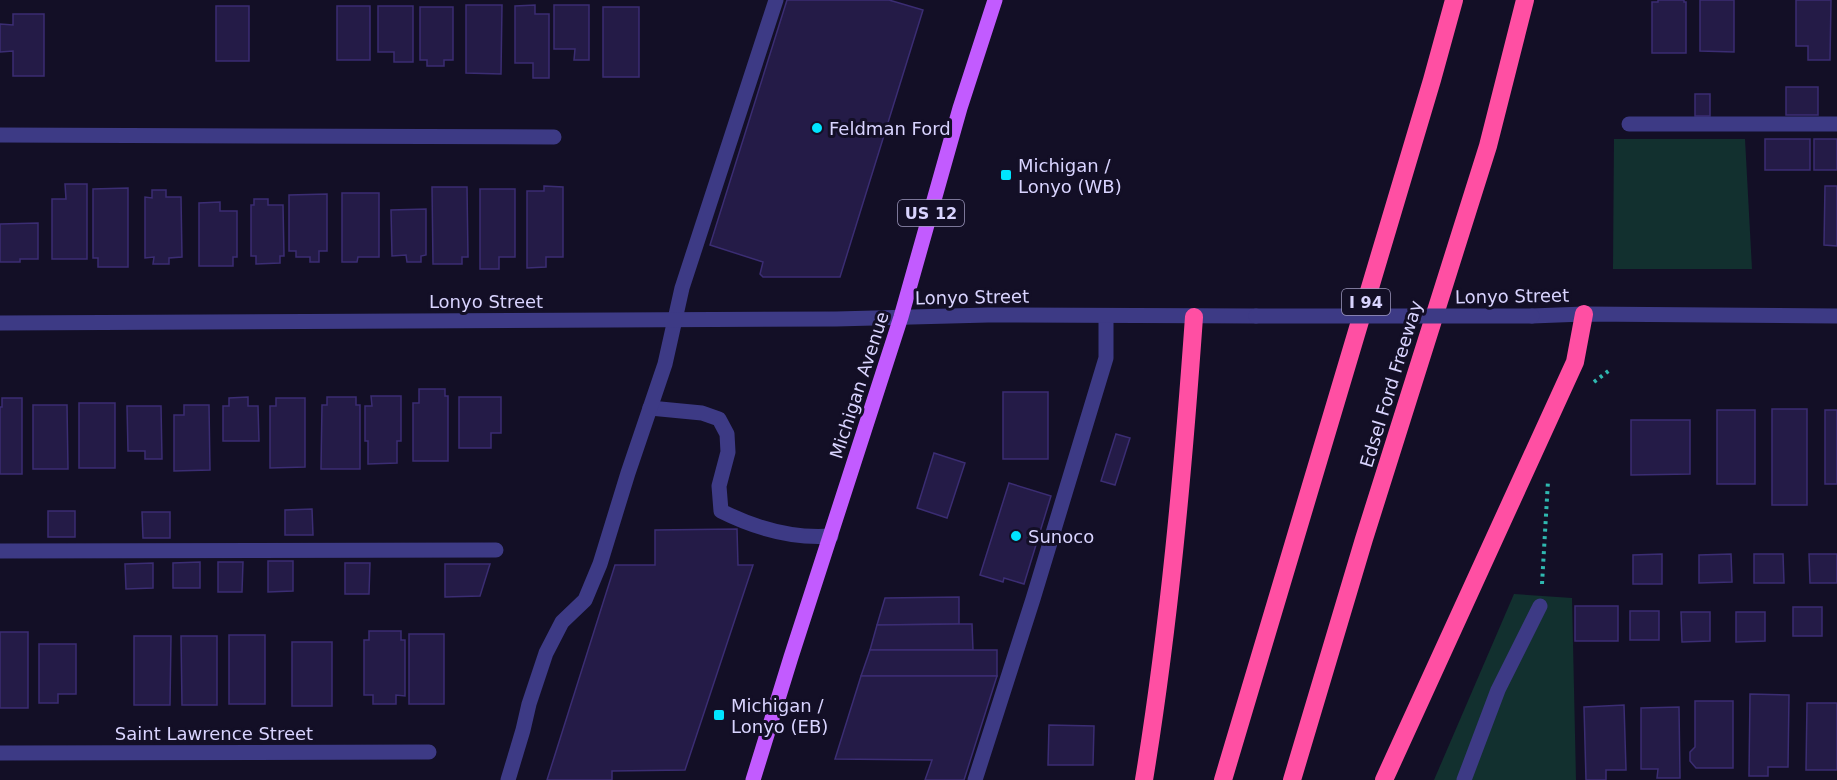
<svg xmlns="http://www.w3.org/2000/svg" width="1837" height="780" font-family="'DejaVu Sans',sans-serif">
  <style>
    .green { fill: #12302f }
    .building { fill: #241b47; stroke: #3b2d73; stroke-width: 1.5 }
    .lines { fill: none; stroke-linecap: round; stroke-linejoin: round }
    .path { stroke: #2fb8b0; stroke-width: 4; stroke-dasharray: 3 4.5; stroke-linecap: butt }
    .service { stroke: #3d3a85; stroke-width: 15 }
    .minor { stroke: #3d3a85; stroke-width: 15 }
    .tertiary { stroke: #3d3a85; stroke-width: 15 }
    .primary { stroke: #c25bff; stroke-width: 15 }
    .motorway { stroke: #ff4fa3; stroke-width: 18 }
    .tertiary-bridge { stroke: #3d3a85; stroke-width: 15 }
    .poi-dot { fill: #00e5ff; stroke: #130f26; stroke-width: 2 }
    .labels { text-anchor: middle; dominant-baseline: central; stroke-width: 6; stroke-linejoin: round; paint-order: stroke }
    .shield { fill: #130f26; stroke: #9e99be; stroke-width: 1.5 }
    .shield-label { font-size: 16px; font-weight: bold; fill: #d9d4ff }
    .poi-label { font-size: 18px; fill: #d9d4ff; stroke: #130f26; text-anchor: start }
    .street-label { font-size: 18px; fill: #d9d4ff; stroke: #130f26 }
  </style>
  <rect width="100%" height="100%" fill="#130f26"/>
  <g class="green">
    <polygon points="1614,139 1745,139 1752,269 1613,269"/>
    <polygon points="1514,594 1572,598 1576,780 1434,780"/>
  </g>
  <g class="building">
    <polygon points="787,0 889,0 923,10 840,277 763,277 760,274 763,262 710,245"/>
    <polygon points="1658,0 1684,0 1684,2 1686,2 1686,53 1652,53 1652,2 1658,2"/>
    <polygon points="1700,0 1734,0 1734,52 1700,51"/>
    <polygon points="1796,0 1831,0 1830,60 1808,60 1808,46 1796,46"/>
    <polygon points="466,5 502,5 501,74 466,73"/>
    <polygon points="535,5 535,14 549,14 549,78 533,78 533,63 515,63 515,6"/>
    <polygon points="554,5 589,5 589,60 574,60 575,49 554,49"/>
    <rect x="216" y="6" width="33" height="55"/>
    <rect x="337" y="6" width="33" height="54"/>
    <polygon points="378,6 413,6 413,62 394,62 394,52 378,52"/>
    <polygon points="420,7 453,7 453,60 444,60 444,66 427,66 427,60 420,60"/>
    <rect x="603" y="7" width="36" height="70"/>
    <polygon points="13,14 44,14 44,76 13,76 13,51 0,52 0,24 13,25"/>
    <rect x="1786" y="87" width="32" height="28"/>
    <rect x="1695" y="94" width="15" height="22"/>
    <rect x="1765" y="139" width="45" height="31"/>
    <rect x="1814" y="139" width="23" height="31"/>
    <polygon points="65,184 87,184 87,259 52,259 52,199 66,199"/>
    <polygon points="544,186 563,187 563,257 546,257 546,267 527,268 527,191 544,191"/>
    <polygon points="1825,186 1837,186 1837,246 1824,245"/>
    <polygon points="432,187 467,187 468,257 462,257 462,264 433,264"/>
    <polygon points="128,188 128,267 98,267 98,258 93,258 93,189"/>
    <polygon points="480,189 515,189 515,257 499,257 499,269 480,269"/>
    <polygon points="152,190 166,190 166,197 181,197 182,257 169,258 169,264 153,264 154,257 145,258 145,197 152,198"/>
    <polygon points="342,193 379,193 379,257 358,257 357,262 342,262"/>
    <polygon points="327,194 327,251 319,251 319,262 310,262 310,257 296,257 296,251 289,251 289,195"/>
    <polygon points="254,199 268,199 268,205 283,205 284,256 280,256 280,263 256,264 256,256 251,256 251,205 254,205"/>
    <polygon points="220,202 220,211 237,211 237,257 233,257 233,266 199,266 199,203"/>
    <polygon points="426,209 426,255 421,256 421,262 407,262 406,255 392,256 391,210"/>
    <polygon points="38,223 38,259 20,259 20,262 0,262 0,224"/>
    <polygon points="419,389 445,389 445,396 448,396 448,461 413,461 413,403 419,403"/>
    <rect x="1003" y="392" width="45" height="67"/>
    <polygon points="371,396 401,396 401,441 397,441 397,463 368,464 368,441 365,441 365,406 372,406"/>
    <polygon points="248,397 248,406 258,406 259,441 223,441 223,406 229,406 229,398"/>
    <polygon points="327,397 356,397 356,405 360,405 360,469 321,469 322,405 327,405"/>
    <polygon points="459,397 501,397 501,433 491,433 491,448 459,448"/>
    <polygon points="2,398 22,398 22,474 0,474 0,407 2,407"/>
    <polygon points="276,398 305,398 305,467 270,468 270,406 276,406"/>
    <rect x="79" y="403" width="36" height="65"/>
    <polygon points="33,405 67,405 68,469 33,469"/>
    <polygon points="184,405 209,405 210,470 174,471 174,415 184,415"/>
    <polygon points="127,406 161,406 162,459 145,459 145,451 128,451"/>
    <rect x="1772" y="409" width="35" height="96"/>
    <rect x="1717" y="410" width="38" height="74"/>
    <rect x="1825" y="410" width="12" height="74"/>
    <polygon points="1631,420 1690,420 1690,474 1631,475"/>
    <polygon points="1116,434 1130,438 1115,485 1101,481"/>
    <polygon points="934,453 965,463 947,518 917,508"/>
    <polygon points="1009,483 1051,496 1024,584 1004,578 1003,582 980,575"/>
    <polygon points="312,509 313,535 285,535 285,510"/>
    <rect x="48" y="511" width="27" height="26"/>
    <polygon points="142,512 170,512 170,538 143,538"/>
    <polygon points="737,529 738,565 753,565 685,770 612,771 612,780 547,780 615,565 655,565 655,530"/>
    <polygon points="1662,554 1662,584 1633,584 1633,555"/>
    <polygon points="1731,554 1732,582 1699,583 1699,555"/>
    <polygon points="1754,554 1783,554 1784,583 1754,583"/>
    <polygon points="1809,554 1837,554 1837,583 1810,583"/>
    <polygon points="268,561 293,561 293,591 268,592"/>
    <polygon points="200,562 200,588 173,588 173,563"/>
    <polygon points="218,562 243,562 242,592 218,592"/>
    <polygon points="153,563 153,588 126,589 125,564"/>
    <polygon points="345,563 370,563 369,594 345,594"/>
    <polygon points="445,564 490,564 480,596 445,597"/>
    <polygon points="959,597 959,624 877,625 885,598"/>
    <rect x="1575" y="606" width="43" height="35"/>
    <rect x="1793" y="607" width="29" height="29"/>
    <rect x="1630" y="611" width="29" height="29"/>
    <polygon points="1681,612 1710,612 1710,641 1682,642"/>
    <polygon points="1736,612 1765,612 1765,641 1736,642"/>
    <polygon points="959,624 972,624 973,650 870,650 877,625"/>
    <polygon points="369,631 401,631 401,640 405,640 405,696 396,695 396,704 373,704 373,695 364,695 364,640 369,640"/>
    <rect x="0" y="632" width="28" height="76"/>
    <rect x="409" y="634" width="35" height="70"/>
    <rect x="229" y="635" width="36" height="69"/>
    <polygon points="134,636 171,636 170,705 134,705"/>
    <polygon points="181,636 217,636 217,705 182,705"/>
    <rect x="292" y="642" width="40" height="64"/>
    <polygon points="39,644 76,644 76,694 58,694 58,703 39,703"/>
    <polygon points="870,650 997,650 997,676 861,676"/>
    <polygon points="861,676 997,676 964,780 925,780 932,760 835,759"/>
    <polygon points="1750,694 1789,695 1788,767 1768,767 1768,776 1749,776"/>
    <polygon points="1695,701 1733,701 1733,768 1696,768 1690,761 1690,752 1695,747"/>
    <polygon points="1807,703 1837,703 1837,770 1806,770"/>
    <polygon points="1624,705 1626,770 1606,770 1606,780 1586,780 1584,707"/>
    <polygon points="1679,707 1680,778 1657,778 1658,769 1641,769 1641,708"/>
    <polygon points="1049,725 1094,726 1093,765 1048,765"/>
  </g>
  <g class="lines">
    <g class="path">
      <polyline points="1594,382 1611,369"/>
      <polyline points="1542,584 1548,481"/>
    </g>
    <g class="service">
      <polyline points="1629,124 1837,124"/>
      <polyline points="0,135 554,137"/>
      <path d="M650 408 702 413 719 419 727 434 728 452 719 486 721 511C755 528 792 539 831 536"/>
      <polyline points="0,551 496,550"/>
      <polyline points="508,780 523,730 529,704 546,653 562,622 585,600 600,564 628,473 665,364 682,288 776,0"/>
      <polyline points="975,780 1033,599 1106,358 1106,316"/>
      <polyline points="1464,780 1498,690 1540,606"/>
    </g>
    <polyline class="minor" points="0,753 429,752"/>
    <g class="tertiary">
      <polyline points="1532,316 1584,314 1837,316"/>
      <polyline points="0,323 836,319 988,315 1256,316"/>
    </g>
    <polyline class="primary" points="753,780 791,657 901,317 960,108 995,0"/>
    <g class="motorway">
      <path d="M1144 780C1169 627 1183 472 1194 317"/>
      <polyline points="1223,780 1432,80 1454,0"/>
      <polyline points="1292,780 1364,539 1488,146 1525,0"/>
      <polyline points="1384,780 1575,362 1584,314"/>
    </g>
    <polyline class="tertiary-bridge" points="1256,316 1532,316"/>
  </g>
  <g class="poi-dot">
    <circle cx="817" cy="128" r="6"/>
    <rect x="1000" y="169" width="12" height="12" rx="3"/>
    <circle cx="1016" cy="536" r="6"/>
    <rect x="713" y="709" width="12" height="12" rx="3"/>
  </g>
  <g class="labels">
    <g class="shield">
      <rect x="898" y="200" width="66" height="26" rx="4.5"/>
      <rect x="1342" y="289" width="48" height="26" rx="4.5"/>
    </g>
    <g class="shield-label">
      <text x="931" y="213">US 12</text>
      <text x="1366" y="302">I 94</text>
    </g>
    <g class="poi-label">
      <text x="829" y="128">Feldman Ford</text>
      <text x="1018" y="165">Michigan /<tspan x="1018" dy="21">Lonyo (WB)</tspan></text>
      <text x="1028" y="536">Sunoco</text>
      <text x="731" y="705">Michigan /<tspan x="731" dy="21">Lonyo (EB)</tspan></text>
    </g>
    <g class="street-label">
      <text transform="translate(1512 296) rotate(-1)">Lonyo Street</text>
      <text transform="translate(972 297) rotate(-1)">Lonyo Street</text>
      <text x="486" y="301">Lonyo Street</text>
      <text transform="translate(1391 384) rotate(-73)">Edsel Ford Freeway</text>
      <text transform="translate(859 385) rotate(-72)">Michigan Avenue</text>
      <text x="214" y="733">Saint Lawrence Street</text>
    </g>
  </g>
</svg>
